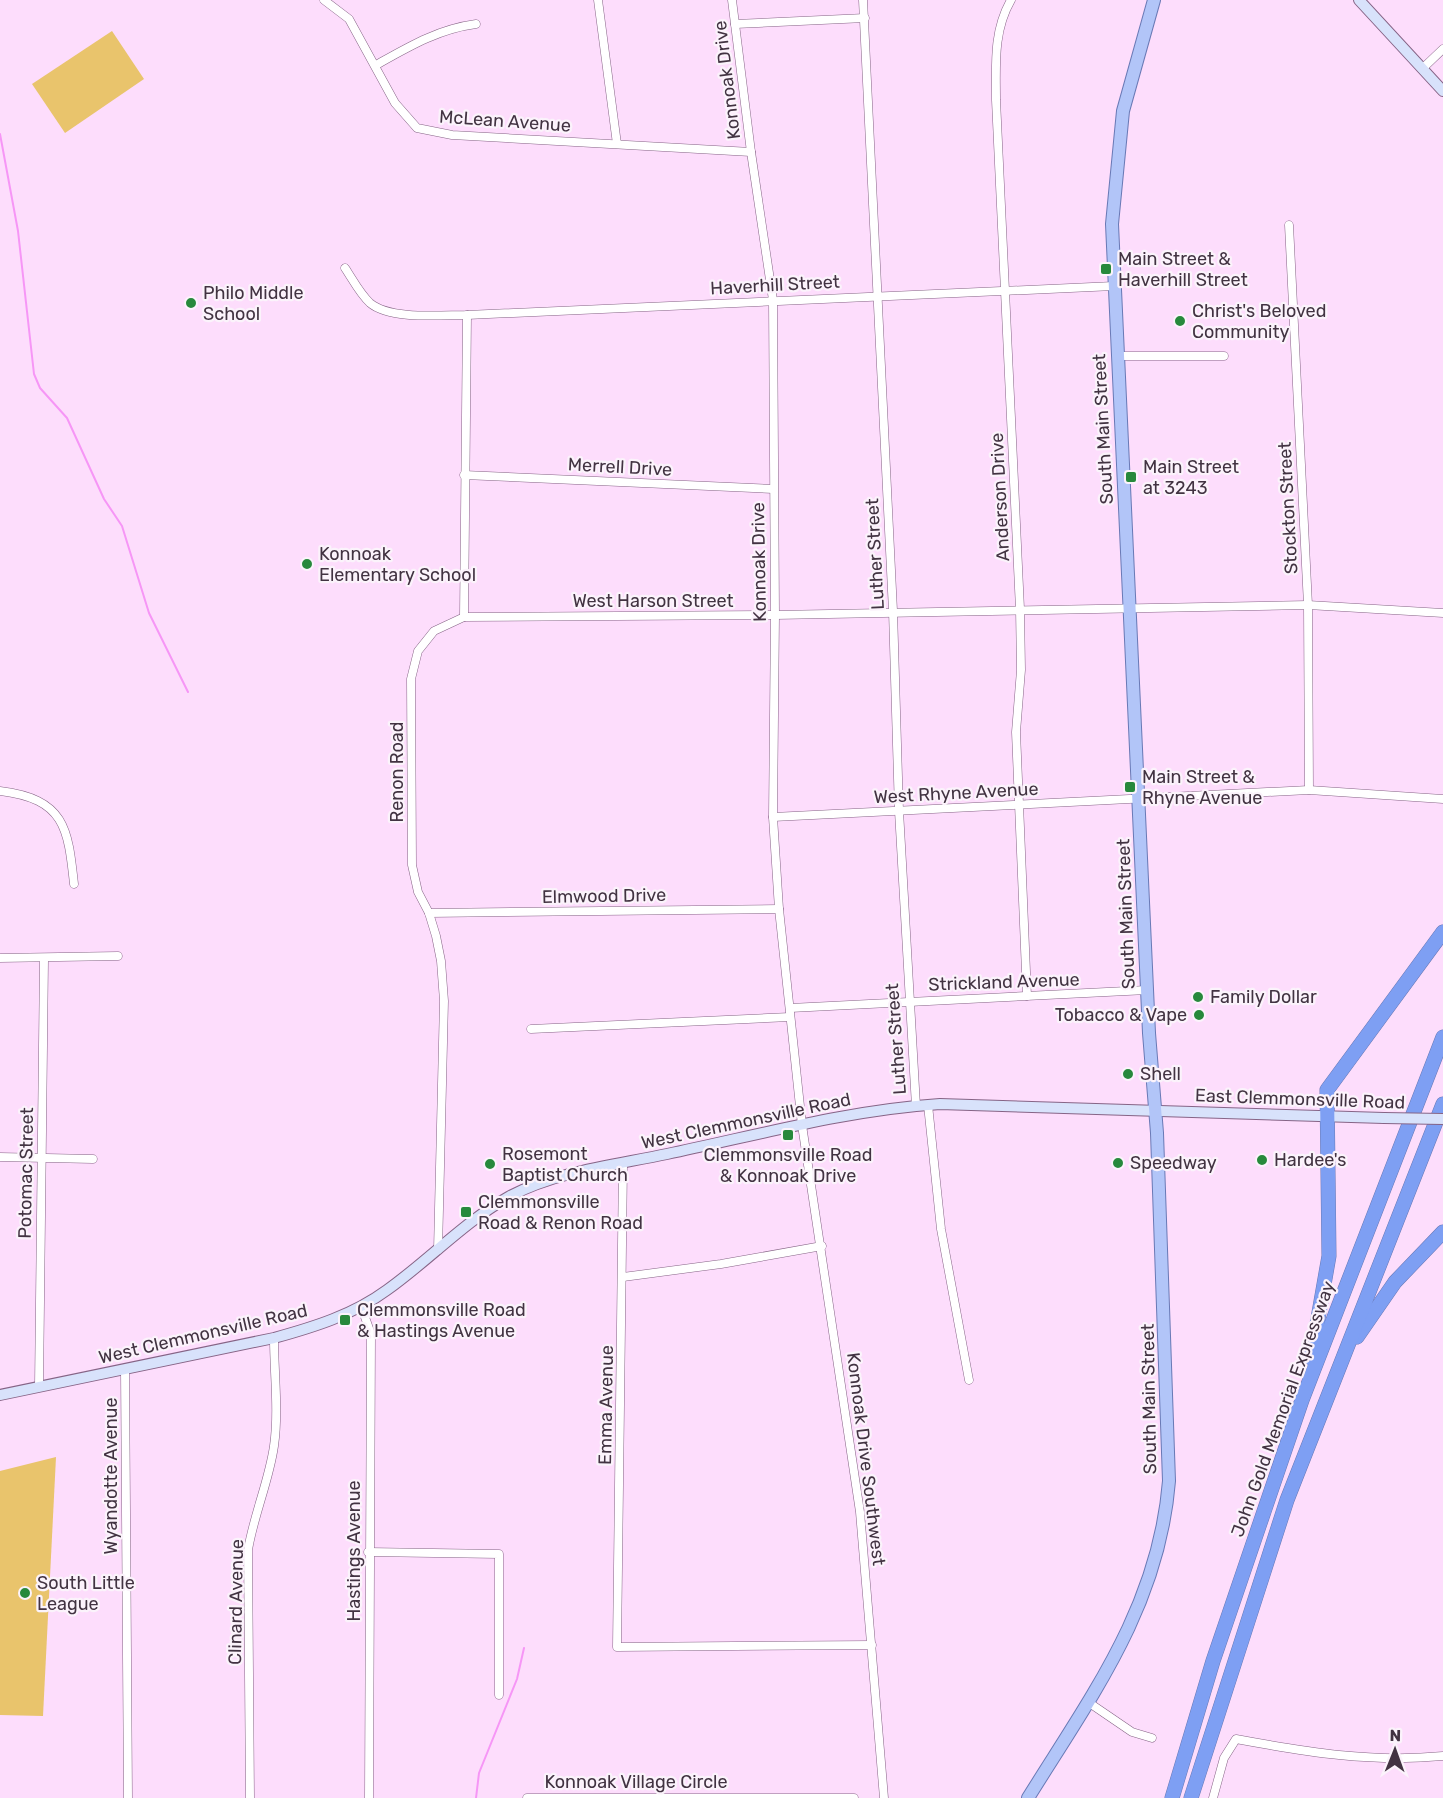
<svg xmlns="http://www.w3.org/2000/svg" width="1443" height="1798" font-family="Rubik,sans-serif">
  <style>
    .green { fill: #e9c46c }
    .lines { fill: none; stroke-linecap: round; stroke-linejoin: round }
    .stream { stroke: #f696f6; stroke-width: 2 }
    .street-casing { stroke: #866486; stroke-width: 9 }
    .secondary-casing { stroke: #866486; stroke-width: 12 }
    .primary-casing { stroke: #6979b5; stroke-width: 14 }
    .highway-casing { stroke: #6979b5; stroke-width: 15 }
    .street { stroke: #fff; stroke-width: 8 }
    .secondary { stroke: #d8e2fb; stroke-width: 10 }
    .primary { stroke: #b2c5f8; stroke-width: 12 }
    .highway { stroke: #7e9ff3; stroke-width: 14 }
    .secondary-bridge-casing { stroke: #866486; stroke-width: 12; stroke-linecap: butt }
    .secondary-bridge { stroke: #d8e2fb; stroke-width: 10 }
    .poi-dot { fill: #27893c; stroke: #fbf3fb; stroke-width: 2 }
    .labels { text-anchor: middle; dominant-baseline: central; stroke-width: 4.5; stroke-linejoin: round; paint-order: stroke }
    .street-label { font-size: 18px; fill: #423342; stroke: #fbf3fb }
    .poi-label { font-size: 18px; fill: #423342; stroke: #fbf3fb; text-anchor: start }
  </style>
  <rect width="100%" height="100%" fill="#fdddfc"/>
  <g class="green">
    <polygon points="112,31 144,79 65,133 32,84"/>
    <polygon points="56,1457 43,1716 0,1715 0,1471"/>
  </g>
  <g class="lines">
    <g class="stream">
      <polyline points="0,134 18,231 34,374 40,388 67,418 104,499 122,526 149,613 188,692"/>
      <polyline points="476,1798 479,1773 517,1679 524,1648"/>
    </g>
    <g class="street-casing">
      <g id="street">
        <polyline points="324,0 349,19 395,103 417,128 452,135 751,152"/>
        <polyline points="598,0 617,144"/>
        <polyline points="732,0 751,152 773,300 775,615 773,817 779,909 802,1125 860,1512 884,1798"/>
        <polyline points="863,0 893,611 899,811 916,1106"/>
        <path d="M1011 0C993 31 996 65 996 100L1020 609 1021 670 1016 732 1027 996"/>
        <polyline points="735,24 865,18"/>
        <path d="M376 65C408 47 438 29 476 24"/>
        <polyline points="1423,68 1443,49"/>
        <polyline points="1289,225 1308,605 1309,790"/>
        <path d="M345 268C353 280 360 294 370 303 390 320 441 315 467 315L1114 286"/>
        <polyline points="1117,356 1224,356"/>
        <polyline points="464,475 773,489"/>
        <polyline points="464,617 467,315"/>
        <path d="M0 791C65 799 68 828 74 884"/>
        <polyline points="773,817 1309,790 1443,799"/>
        <polyline points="429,913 779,909"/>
        <polyline points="0,958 118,956"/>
        <polyline points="790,1008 1147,990"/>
        <polyline points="531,1029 790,1017"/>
        <polyline points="928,1105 941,1229 969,1380"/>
        <polyline points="0,1157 93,1159"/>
        <polyline points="623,1164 617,1647 872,1645"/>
        <polyline points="438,1250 444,1001 441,961 436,936 429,913 418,892 412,865 411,679 418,651 434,631 464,617 775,615 1308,605 1443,613"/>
        <polyline points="623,1277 721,1264 822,1246"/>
        <polyline points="361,1306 371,1334 369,1798"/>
        <polyline points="125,1369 128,1798"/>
        <polyline points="39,1387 44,960"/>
        <polyline points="368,1552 499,1554 499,1695"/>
        <polyline points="1088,1702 1132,1732 1152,1738"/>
        <path d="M250 1798 248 1550C254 1514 269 1481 274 1446 279 1411 274 1373 274 1338"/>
        <polyline points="527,1798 854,1798"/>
        <path d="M1213 1798 1224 1758 1236 1739C1306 1752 1372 1763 1443 1756"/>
      </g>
    </g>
    <g class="secondary-casing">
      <g id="secondary">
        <polyline points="1359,0 1443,91"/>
        <path d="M0 1395 274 1338C314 1327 353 1315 387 1290 428 1261 465 1221 510 1196 558 1171 615 1165 667 1154 758 1135 848 1110 940 1104L1384 1118"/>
      </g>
    </g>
    <g class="primary-casing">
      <path id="primary" d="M1028 1798C1092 1695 1159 1606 1169 1481L1157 1133 1149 1033 1112 224 1123 111 1154 0"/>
    </g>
    <g class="highway-casing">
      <g id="highway">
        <polyline points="1357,1337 1395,1282 1443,1232"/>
        <polyline points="1311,1358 1329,1256 1327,1090 1443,932"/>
        <polyline points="1172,1798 1213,1661 1302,1400 1443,1037"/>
        <polyline points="1191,1798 1287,1500 1443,1104"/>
      </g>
    </g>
    <use href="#street" class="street"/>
    <use href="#secondary" class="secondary"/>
    <use href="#primary" class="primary"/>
    <use href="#highway" class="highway"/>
    <g class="secondary-bridge-casing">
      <polyline id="secondary-bridge" points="1384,1118 1443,1119"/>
    </g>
    <use href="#secondary-bridge" class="secondary-bridge"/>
  </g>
  <g class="poi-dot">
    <rect x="1100" y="263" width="12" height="12" rx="3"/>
    <circle cx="191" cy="303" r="6"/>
    <circle cx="1180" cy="321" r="6"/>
    <rect x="1125" y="471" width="12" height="12" rx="3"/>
    <circle cx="307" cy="564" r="6"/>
    <rect x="1124" y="781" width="12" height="12" rx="3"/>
    <circle cx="1198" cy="997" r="6"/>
    <circle cx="1199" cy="1015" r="6"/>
    <circle cx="1128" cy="1074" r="6"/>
    <rect x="782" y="1129" width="12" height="12" rx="3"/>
    <circle cx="1262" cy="1160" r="6"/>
    <circle cx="1118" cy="1163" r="6"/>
    <circle cx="490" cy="1164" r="6"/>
    <rect x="460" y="1206" width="12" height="12" rx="3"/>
    <rect x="339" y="1314" width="12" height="12" rx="3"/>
    <circle cx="25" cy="1593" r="6"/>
  </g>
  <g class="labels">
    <g class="street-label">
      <text transform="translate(727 80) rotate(-97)">Konnoak Drive</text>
      <text transform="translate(505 121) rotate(4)">McLean Avenue</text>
      <text transform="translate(775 285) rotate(-3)">Haverhill Street</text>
      <text transform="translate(1103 429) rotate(-93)">South Main Street</text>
      <text transform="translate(620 467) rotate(3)">Merrell Drive</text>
      <text transform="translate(1000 497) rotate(-93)">Anderson Drive</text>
      <text transform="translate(1288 508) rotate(-93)">Stockton Street</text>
      <text transform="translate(875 554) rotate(-93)">Luther Street</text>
      <text transform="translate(759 562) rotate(-91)">Konnoak Drive</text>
      <text x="653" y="601">West Harson Street</text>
      <text transform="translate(397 772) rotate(-90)">Renon Road</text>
      <text transform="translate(956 793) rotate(-3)">West Rhyne Avenue</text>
      <text transform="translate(604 896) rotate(-1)">Elmwood Drive</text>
      <text transform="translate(1126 914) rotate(-92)">South Main Street</text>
      <text transform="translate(1004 982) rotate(-2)">Strickland Avenue</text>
      <text transform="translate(896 1039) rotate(-94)">Luther Street</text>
      <text transform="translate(1300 1099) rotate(2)">East Clemmonsville Road</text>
      <text transform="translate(746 1121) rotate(-12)">West Clemmonsville Road</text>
      <text transform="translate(26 1173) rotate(-89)">Potomac Street</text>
      <text transform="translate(203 1334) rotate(-13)">West Clemmonsville Road</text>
      <text transform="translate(1149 1399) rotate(-91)">South Main Street</text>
      <text transform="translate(606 1405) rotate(-89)">Emma Avenue</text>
      <text transform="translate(1283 1409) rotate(-70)">John Gold Memorial Expressway</text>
      <text transform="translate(866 1459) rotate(83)">Konnoak Drive Southwest</text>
      <text transform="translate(111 1476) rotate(-90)">Wyandotte Avenue</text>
      <text transform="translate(354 1551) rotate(-90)">Hastings Avenue</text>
      <text transform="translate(236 1602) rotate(-89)">Clinard Avenue</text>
      <text x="636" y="1782">Konnoak Village Circle</text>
    </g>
    <g class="poi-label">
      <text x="1118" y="259">Main Street &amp;<tspan x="1118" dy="21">Haverhill Street</tspan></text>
      <text x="203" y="293">Philo Middle<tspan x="203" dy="21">School</tspan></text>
      <text x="1192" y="311">Christ's Beloved<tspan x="1192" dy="21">Community</tspan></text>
      <text x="1143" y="467">Main Street<tspan x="1143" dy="21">at 3243</tspan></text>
      <text x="319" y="554">Konnoak<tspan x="319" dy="21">Elementary School</tspan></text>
      <text x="1142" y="777">Main Street &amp;<tspan x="1142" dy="21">Rhyne Avenue</tspan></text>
      <text x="1210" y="997">Family Dollar</text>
      <text x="1187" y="1015" text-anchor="end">Tobacco &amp; Vape</text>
      <text x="1140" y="1074">Shell</text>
      <text x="502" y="1154">Rosemont<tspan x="502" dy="21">Baptist Church</tspan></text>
      <text x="788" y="1155" text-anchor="middle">Clemmonsville Road<tspan x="788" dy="21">&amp; Konnoak Drive</tspan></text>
      <text x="1274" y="1160">Hardee's</text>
      <text x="1130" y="1163">Speedway</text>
      <text x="478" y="1202">Clemmonsville<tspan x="478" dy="21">Road &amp; Renon Road</tspan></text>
      <text x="357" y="1310">Clemmonsville Road<tspan x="357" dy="21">&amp; Hastings Avenue</tspan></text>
      <text x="37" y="1583">South Little<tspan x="37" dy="21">League</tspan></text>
    </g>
  </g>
  <g transform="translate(1395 1750) rotate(1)" stroke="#fbf3fb" stroke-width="4.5" paint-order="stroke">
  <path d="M0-4.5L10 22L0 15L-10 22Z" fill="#423342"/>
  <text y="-9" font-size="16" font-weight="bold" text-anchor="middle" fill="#423342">N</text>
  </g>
</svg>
